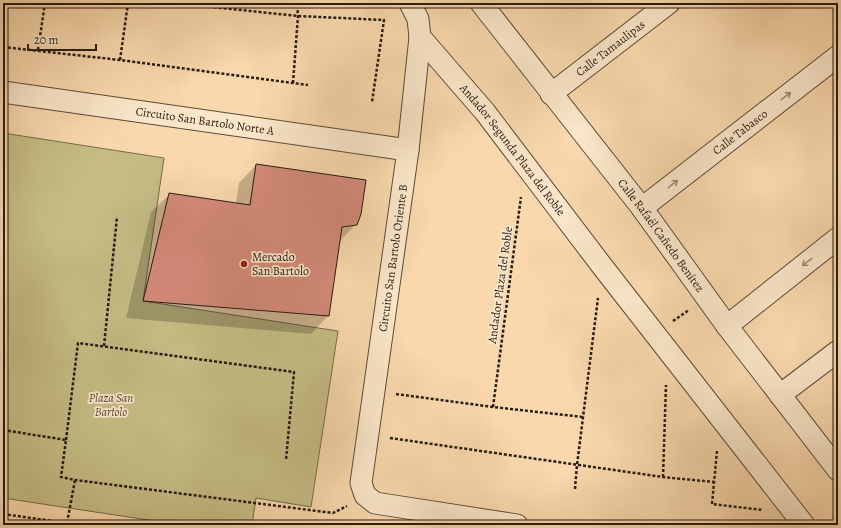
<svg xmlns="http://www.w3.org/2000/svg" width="841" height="528" font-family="Alegreya,serif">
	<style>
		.green { fill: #c5bc84; stroke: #766c4c }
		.shadow { fill: #0003 }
		.building { fill: #d38a79; stroke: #271b13 }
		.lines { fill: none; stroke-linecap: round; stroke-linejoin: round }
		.street-casing { stroke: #5b4a39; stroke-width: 23 }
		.path { stroke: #271b13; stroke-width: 2.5; stroke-dasharray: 3 2; stroke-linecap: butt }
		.street { stroke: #fae6c9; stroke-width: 21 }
		.oneway { stroke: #9b8b77 }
		.poi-dot { fill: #8f2418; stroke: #fae6c9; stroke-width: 1.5 }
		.labels { text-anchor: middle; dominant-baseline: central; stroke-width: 3.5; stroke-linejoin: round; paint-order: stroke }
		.street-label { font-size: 12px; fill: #271b13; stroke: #fae6c9 }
		.poi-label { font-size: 12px; fill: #271b13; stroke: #fae6c9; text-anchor: start }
		.park-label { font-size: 12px; font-style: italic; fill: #564b35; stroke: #fae6c9 }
	</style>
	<rect width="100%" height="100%" fill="#f8d8ac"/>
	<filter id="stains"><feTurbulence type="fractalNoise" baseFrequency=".005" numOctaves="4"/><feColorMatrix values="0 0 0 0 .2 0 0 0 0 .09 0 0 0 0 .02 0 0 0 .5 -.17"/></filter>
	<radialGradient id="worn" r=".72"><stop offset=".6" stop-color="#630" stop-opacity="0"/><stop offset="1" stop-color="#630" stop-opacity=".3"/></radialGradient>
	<polygon class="green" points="3,133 164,158 143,301 338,331 311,507 256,498 252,525 181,525 3,498"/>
	<polygon class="shadow" points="256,165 356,224 339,242 328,316 311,334 126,318 151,212 169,195 236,204 239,183"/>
	<polygon class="building" points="256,164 366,180 361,214 357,225 342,227 329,316 143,301 169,193 250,205"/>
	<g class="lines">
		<g class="street-casing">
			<g id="street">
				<polyline points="410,3 418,19 420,37 408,150 361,483 365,495 375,503 517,525"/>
				<path id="s1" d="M481,3L642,208L727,326L838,470"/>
				<path id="s2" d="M420,37L485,112L602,266L804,525"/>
				<path id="s3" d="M3,92L408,150"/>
				<path id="s4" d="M551,94L669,3"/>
				<path id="s5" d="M642,208L838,56"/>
				<polyline points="727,326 838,238"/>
				<polyline points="780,395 838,351"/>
			</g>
		</g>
		<g class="path">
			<polyline points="174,3 298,16 384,20 372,102"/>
			<polyline points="3,47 120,60 308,85"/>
			<polyline points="38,50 45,3"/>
			<polyline points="120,60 128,3"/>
			<polyline points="293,83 298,16 297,3"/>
			<polyline points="673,321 689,310"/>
			<polyline points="104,346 117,217"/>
			<polyline points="396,394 493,407 583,417"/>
			<polyline points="493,407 521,197"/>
			<polyline points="3,430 66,440 61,477 75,480 333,513 347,506"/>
			<polyline points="390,438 663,477 714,482"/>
			<polyline points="66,440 78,343 294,372 286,460"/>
			<polyline points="717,451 712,504 763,510"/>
			<polyline points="663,477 666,385"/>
			<polyline points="575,489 577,465 598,298"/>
			<polyline points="3,514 67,523 75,480"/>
		</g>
		<use href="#street" class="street"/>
	</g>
	<defs><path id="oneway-shaft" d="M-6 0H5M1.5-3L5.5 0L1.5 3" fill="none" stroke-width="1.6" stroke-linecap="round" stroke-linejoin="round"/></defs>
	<g class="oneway">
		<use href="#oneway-shaft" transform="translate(786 96) rotate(-38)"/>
		<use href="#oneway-shaft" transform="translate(673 184) rotate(-38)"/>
		<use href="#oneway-shaft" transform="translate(807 262) rotate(142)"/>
	</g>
	<circle class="poi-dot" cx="244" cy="264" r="4"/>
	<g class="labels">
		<g class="street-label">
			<text stroke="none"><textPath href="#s4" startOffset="75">Calle Tamaulipas</textPath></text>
			<text stroke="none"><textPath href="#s3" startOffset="204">Circuito San Bartolo Norte A</textPath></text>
			<text stroke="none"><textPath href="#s5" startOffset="124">Calle Tabasco</textPath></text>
			<text stroke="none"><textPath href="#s2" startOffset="146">Andador Segunda Plaza del Roble</textPath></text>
			<text stroke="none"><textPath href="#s1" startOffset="294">Calle Rafaél Cañedo Benítez</textPath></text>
			<text transform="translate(393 258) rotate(-82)">Circuito San Bartolo Oriente B</text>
			<text transform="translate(500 285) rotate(-82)">Andador Plaza del Roble</text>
		</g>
		<g class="poi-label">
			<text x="252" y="257">Mercado<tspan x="252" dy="14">San Bartolo</tspan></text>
		</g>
		<g class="park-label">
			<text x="111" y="398">Plaza San<tspan x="111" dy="14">Bartolo</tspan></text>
		</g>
	</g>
	<rect width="841" height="528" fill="none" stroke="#f8d8ac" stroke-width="16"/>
	<rect x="4" y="4" width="833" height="520" fill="none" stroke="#271b13" stroke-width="2"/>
	<rect x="8" y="8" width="825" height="512" fill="none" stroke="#271b13"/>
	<path d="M28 44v6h68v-6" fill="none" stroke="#271b13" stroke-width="2"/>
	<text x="34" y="44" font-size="12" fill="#271b13" stroke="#fae6c9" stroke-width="3" paint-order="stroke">20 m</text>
	<rect width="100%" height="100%" filter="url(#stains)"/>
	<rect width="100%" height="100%" fill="url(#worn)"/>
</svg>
